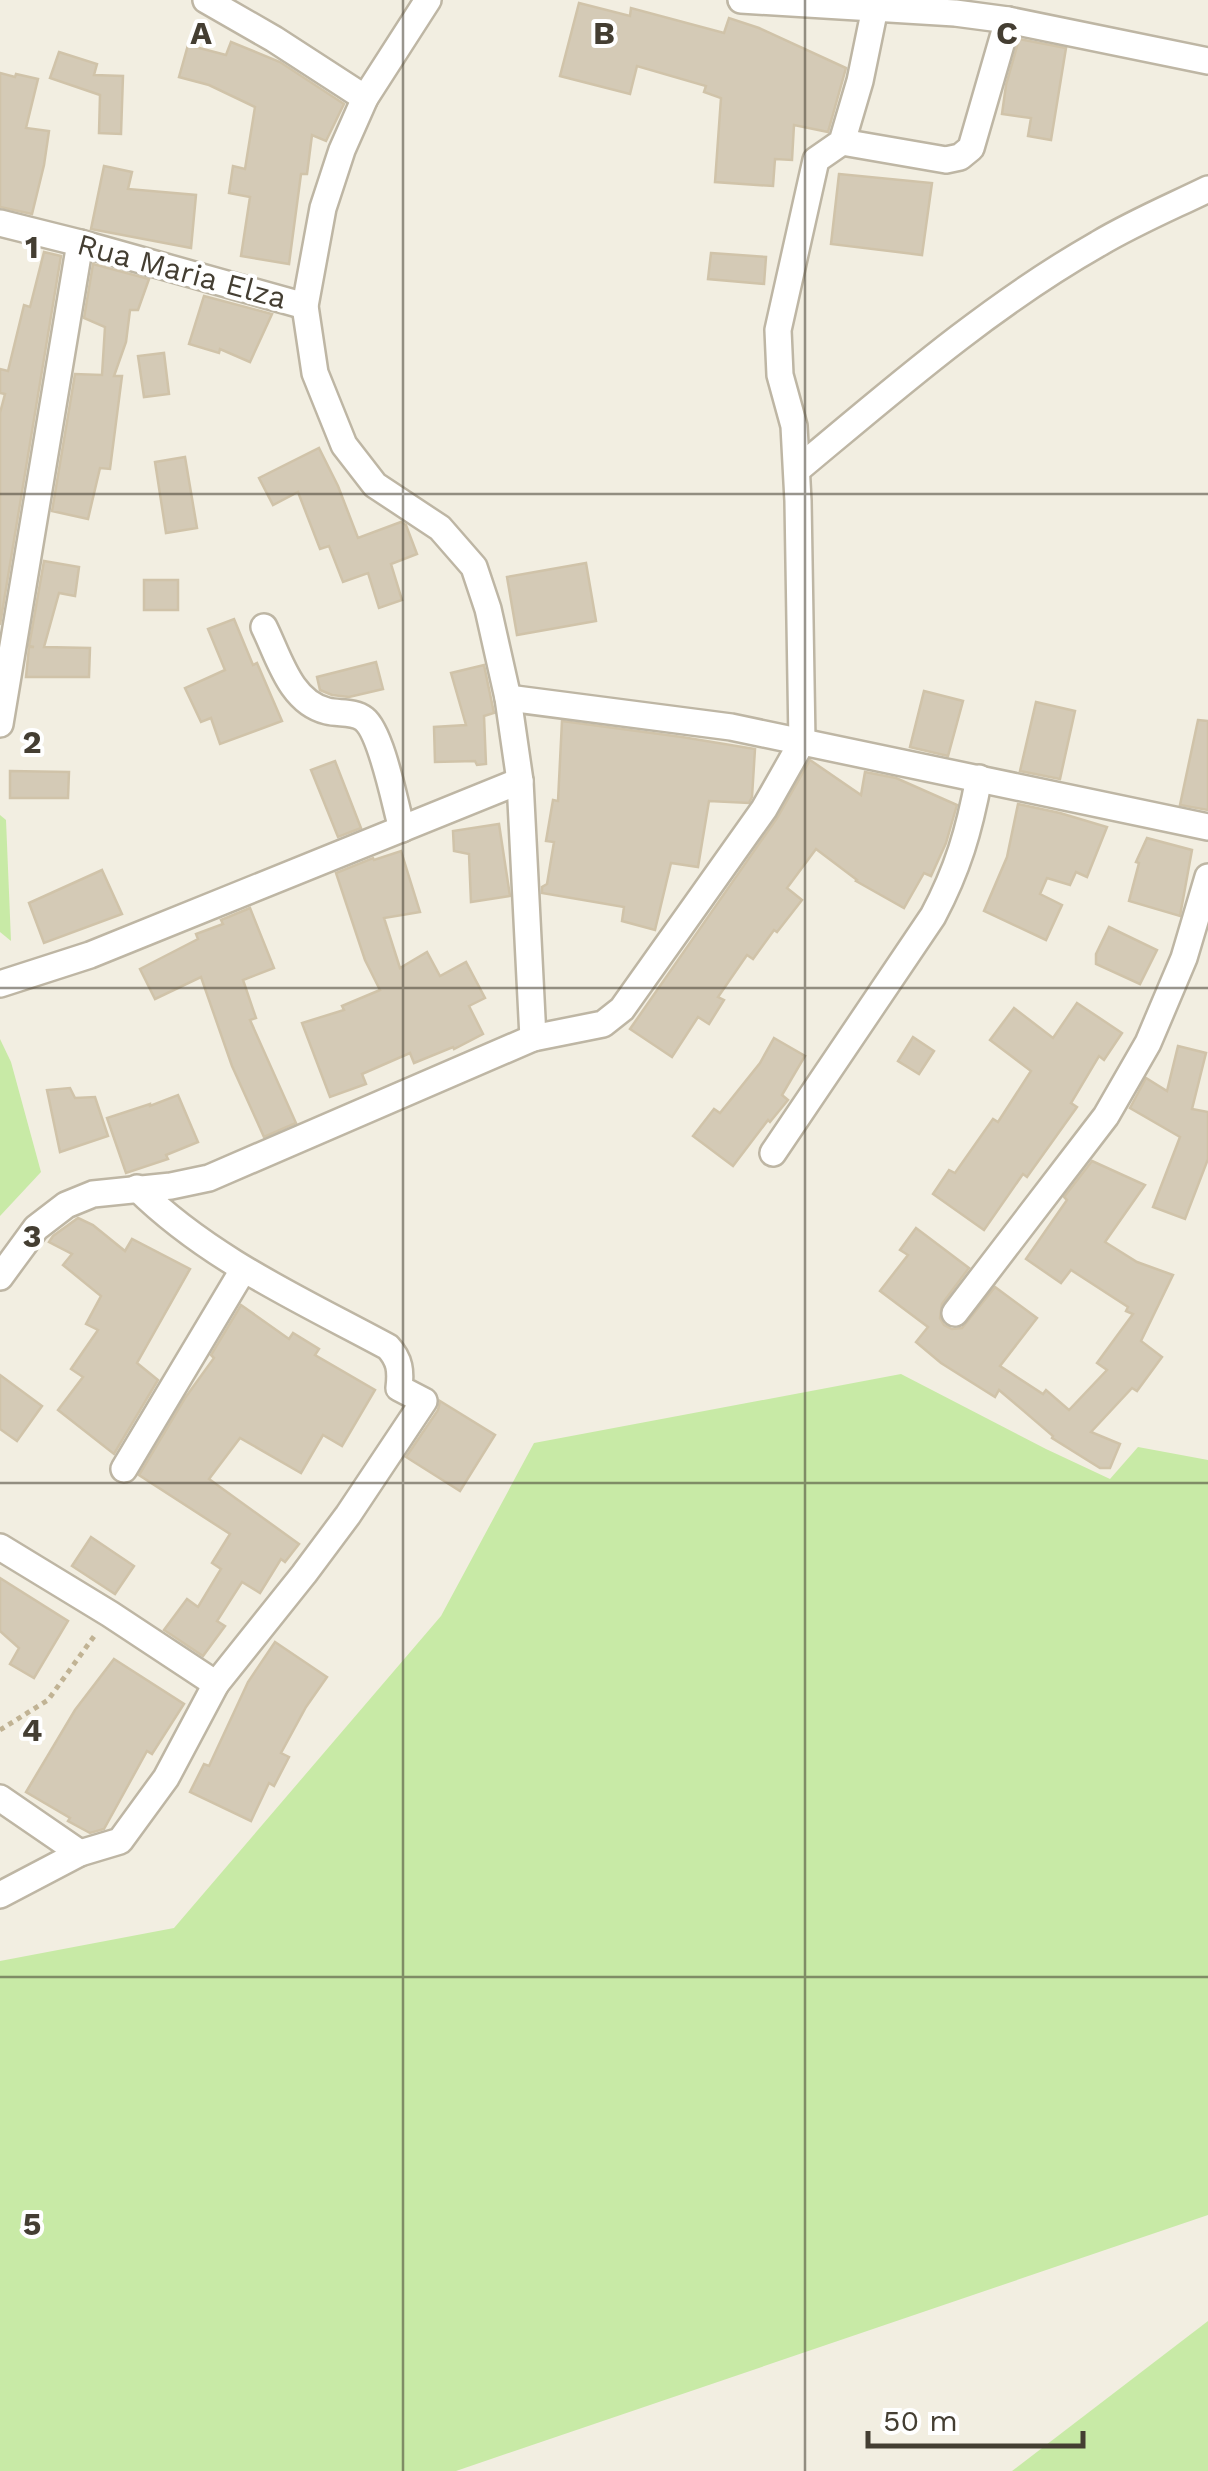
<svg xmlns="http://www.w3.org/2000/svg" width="1208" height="2471" font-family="'Work Sans',sans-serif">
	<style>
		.green { fill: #c8eaa6 }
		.building { fill: #d4cab6; stroke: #d0c3a9; stroke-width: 2.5 }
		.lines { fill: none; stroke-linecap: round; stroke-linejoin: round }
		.street-casing { stroke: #beb6a4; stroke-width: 30 }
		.path { stroke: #c1b394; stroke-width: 5; stroke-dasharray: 5 5; stroke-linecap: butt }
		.street { stroke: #fff; stroke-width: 25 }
		.grid { fill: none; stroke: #443e32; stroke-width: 2.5; stroke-opacity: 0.55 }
		.labels { text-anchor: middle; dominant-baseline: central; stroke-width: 8; stroke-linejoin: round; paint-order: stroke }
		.street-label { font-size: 30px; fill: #443e32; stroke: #fff }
		.grid-label { font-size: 32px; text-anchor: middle; font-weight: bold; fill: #443e32; stroke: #fff; stroke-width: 8; stroke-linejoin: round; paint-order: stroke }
	</style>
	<rect width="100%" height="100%" fill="#f2eee1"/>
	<g class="green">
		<polygon points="0,815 6,820 11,941 0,932"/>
		<polygon points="0,1039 11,1062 41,1172 0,1216"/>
		<polygon points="901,1374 1046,1449 1110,1479 1138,1447 1208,1460 1208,2215 456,2471 0,2471 0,1961 174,1928 441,1616 534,1443"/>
		<polygon points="1208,2321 1208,2471 1012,2471"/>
	</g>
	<g class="building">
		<polygon points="579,3 630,16 631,8 724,33 729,18 759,28 846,68 828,132 794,125 792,160 775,159 773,186 715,182 721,98 704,92 706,86 637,66 630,94 560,76"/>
		<polygon points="1019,39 1066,48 1051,140 1028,136 1031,118 1002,114 1006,85"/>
		<polygon points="231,42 280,62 344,104 326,141 312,135 307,174 301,174 289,264 241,256 250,197 229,193 233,166 245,169 255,107 209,85 179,77 188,45 226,55"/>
		<polygon points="59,52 97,64 94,75 123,76 121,134 99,133 100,95 50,78"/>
		<polygon points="0,73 15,77 16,74 38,79 26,128 49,131 44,165 32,214 0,207"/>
		<polygon points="104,166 132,172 128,189 196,195 191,248 91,229"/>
		<polygon points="839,174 932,183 922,255 831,244"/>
		<polygon points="44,252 61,256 0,625 0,413 5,394 0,393 0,369 8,371 24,305 30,307"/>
		<polygon points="711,253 766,257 764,284 708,279"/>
		<polygon points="93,264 149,279 138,310 130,310 126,342 114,376 122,376 110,469 100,468 88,519 52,511 75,374 102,375 105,327 84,318"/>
		<polygon points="204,296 272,314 250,362 220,349 219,353 189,344"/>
		<polygon points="164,353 169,394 144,397 138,356"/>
		<polygon points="319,448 338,486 358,538 401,522 406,525 417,554 391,564 402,600 379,608 368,573 343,582 329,546 320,549 298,492 273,505 259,478"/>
		<polygon points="185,457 197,528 166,533 155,462"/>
		<polygon points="44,561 79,567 75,596 59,593 44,647 90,648 89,677 26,677 29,647 34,647 29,646"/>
		<polygon points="586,563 596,621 517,635 507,577"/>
		<rect x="144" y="580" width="34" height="30"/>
		<polygon points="234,619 253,665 257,663 282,721 220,744 211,718 201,722 185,688 225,670 208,629"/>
		<polygon points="376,662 383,689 349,697 332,695 320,690 317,677"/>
		<polygon points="484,665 494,713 484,716 486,764 477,765 475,761 435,762 434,727 466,725 451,673"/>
		<polygon points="924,691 963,701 948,756 910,747"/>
		<polygon points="1036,702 1075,711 1060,779 1020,771"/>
		<polygon points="1198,720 1208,721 1208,810 1180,805"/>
		<polygon points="562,721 682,737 755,749 752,797 749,803 709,801 698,867 671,863 655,930 622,921 624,907 542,893 542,887 547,884 554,842 546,841 553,800 558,801"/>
		<polygon points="810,760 861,795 865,772 896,778 957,805 946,843 931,876 924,873 904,908 856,881 857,880 816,849 787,888 802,900 777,932 774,930 753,959 747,955 718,997 724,1000 709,1024 698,1017 672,1057 630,1029 777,818"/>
		<polygon points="335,761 361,828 338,837 311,770"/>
		<polygon points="10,771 69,772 68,798 10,798"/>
		<polygon points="1018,804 1060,813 1107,827 1087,877 1076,872 1070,885 1047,878 1040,894 1062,905 1046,940 984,911 1007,857"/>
		<polygon points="499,824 510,896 471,902 469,854 454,851 453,831"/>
		<polygon points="1147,838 1192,850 1180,916 1129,901 1139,863 1136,862"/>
		<polygon points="401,851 420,912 384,918 400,968 427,952 440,976 466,962 485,998 469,1006 483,1034 454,1049 453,1047 414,1063 410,1053 362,1074 366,1084 330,1097 302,1023 344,1010 342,1006 380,990 365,960 336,873 373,858 374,860"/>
		<polygon points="102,870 122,914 44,943 29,903"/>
		<polygon points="250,908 274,968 243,980 256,1018 250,1020 296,1123 264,1137 232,1066 201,977 155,999 140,969 198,939 196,934 223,924 221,920"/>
		<polygon points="1109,927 1157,950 1140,984 1096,964 1096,954"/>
		<polygon points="1077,1003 1122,1033 1104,1060 1099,1056 1071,1103 1077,1107 1027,1177 1023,1174 984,1230 933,1194 949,1170 955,1173 993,1119 998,1122 1031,1071 990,1040 1014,1008 1053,1038"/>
		<polygon points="913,1037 934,1051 919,1074 898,1061"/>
		<polygon points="774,1038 805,1056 782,1095 788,1100 770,1122 768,1120 733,1166 693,1136 714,1109 720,1113 760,1063"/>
		<polygon points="1178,1046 1206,1053 1192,1109 1208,1112 1208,1159 1185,1219 1153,1207 1180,1137 1130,1108 1146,1078 1167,1091"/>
		<polygon points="70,1088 75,1098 95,1097 108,1136 60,1152 47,1090"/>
		<polygon points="178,1095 198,1142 166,1155 168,1159 126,1173 107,1118 150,1104 150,1106"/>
		<polygon points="1092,1161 1145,1185 1105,1242 1137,1262 1173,1275 1141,1341 1162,1357 1137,1391 1132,1388 1091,1432 1120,1444 1110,1468 1100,1468 1052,1438 1053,1436 999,1390 995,1397 941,1363 916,1342 928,1327 880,1291 908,1255 900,1250 916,1228 969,1268 942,1304 940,1318 944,1325 952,1329 962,1328 995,1287 1037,1318 1000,1366 1043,1394 1046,1390 1069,1410 1107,1370 1097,1363 1133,1314 1126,1311 1128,1307 1071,1270 1061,1283 1026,1259 1067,1200 1064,1197"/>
		<polygon points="78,1218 93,1225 125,1251 132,1239 190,1269 137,1363 158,1380 114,1454 58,1410 83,1377 71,1369 98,1330 86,1324 101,1296 63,1265 72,1254 49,1242 53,1236"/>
		<polygon points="241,1305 289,1339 293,1333 319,1349 315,1355 375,1390 342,1446 323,1435 301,1473 240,1438 209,1479 299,1544 285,1562 281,1559 260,1593 242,1582 217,1621 225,1626 203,1656 164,1630 187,1599 198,1607 221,1569 212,1563 230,1534 139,1475 185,1398 214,1358 211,1355"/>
		<polygon points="0,1375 42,1406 17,1441 0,1429"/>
		<polygon points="440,1401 495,1435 460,1491 406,1457 438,1410"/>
		<polygon points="91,1537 134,1566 115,1594 72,1566"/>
		<polygon points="0,1578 68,1621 34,1678 10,1664 19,1648 0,1631"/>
		<polygon points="275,1642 327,1677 306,1707 281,1753 289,1757 274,1786 269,1783 251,1821 190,1792 204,1764 209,1766 248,1682"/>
		<polygon points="114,1659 184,1704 152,1754 147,1751 104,1829 90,1833 68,1821 70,1818 26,1792 75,1710"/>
	</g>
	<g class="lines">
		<g class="street-casing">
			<g id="street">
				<polyline points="206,0 274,39 365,98"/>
				<polyline points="428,0 365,98 342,150 323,208 305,306 315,373 344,445 375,485 440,528 474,567 488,609 508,698 520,781 533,1038"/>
				<polyline points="741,0 955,13 1008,20 1208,61"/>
				<polyline points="842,142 946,160 960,157 971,148 1008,20"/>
				<polyline points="0,223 80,243 305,306"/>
				<path d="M797,470C893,390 989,306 1098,244C1133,223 1171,207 1208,189"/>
				<path d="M264,627C279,657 290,702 327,711C339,714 354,711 364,719C382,733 395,805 402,829"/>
				<polyline points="508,698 731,727 1208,827"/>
				<polyline points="0,724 80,243"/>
				<polyline points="0,984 90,955 520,781"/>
				<path d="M773,1153L933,916C958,869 969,831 979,778"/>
				<polyline points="0,1277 36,1228 66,1205 93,1194 171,1186 209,1178 533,1038 603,1024 622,1009 764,809 802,742 798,501 794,426 780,375 778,330 816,160 842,142 860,81 875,8"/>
				<polyline points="955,1313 1106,1116 1148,1043 1184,958 1208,877"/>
				<polyline points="124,1469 243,1270"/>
				<polyline points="0,1547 110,1614 216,1684"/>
				<polyline points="0,1798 80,1853"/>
				<path d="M0,1895L80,1853L120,1841L166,1778L216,1684L304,1574L348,1515L424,1401L399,1388C401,1371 400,1360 388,1347C301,1300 209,1259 137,1188"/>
			</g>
		</g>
		<polyline class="path" points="0,1730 48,1700 95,1635"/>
		<use href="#street" class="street"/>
	</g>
	<path class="grid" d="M403,0V2471M805,0V2471M0,494H1208M0,988H1208M0,1483H1208M0,1977H1208"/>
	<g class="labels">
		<g class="street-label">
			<text transform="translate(182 271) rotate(15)">Rua Maria Elza</text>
		</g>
	</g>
	<g class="grid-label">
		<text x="201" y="44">A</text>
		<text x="604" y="44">B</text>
		<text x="1007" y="44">C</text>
		<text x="32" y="258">1</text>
		<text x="32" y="753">2</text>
		<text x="32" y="1247">3</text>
		<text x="32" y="1741">4</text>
		<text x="32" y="2235">5</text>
	</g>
	<path d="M868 2431v15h215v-15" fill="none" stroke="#443e32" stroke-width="5"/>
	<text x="883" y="2431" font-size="30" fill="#443e32" stroke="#ffffff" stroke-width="8" paint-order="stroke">50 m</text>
</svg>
